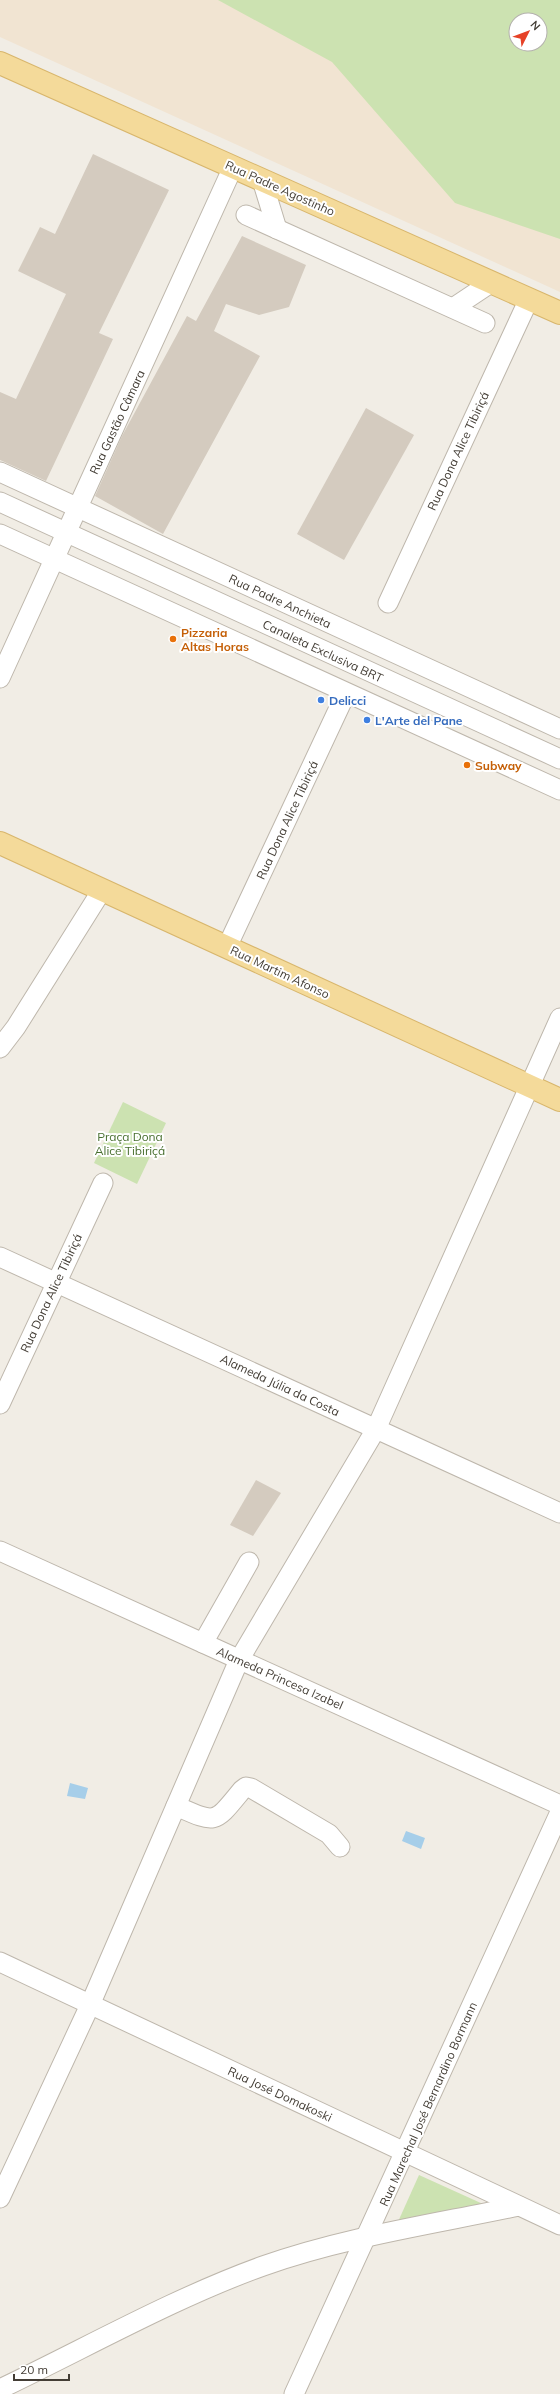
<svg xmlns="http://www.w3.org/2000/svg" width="560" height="2394" font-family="Mulish,sans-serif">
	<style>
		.commercial { fill: #f1e4d2; fill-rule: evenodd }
		.green { fill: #cce2b1; fill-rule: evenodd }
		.water { fill: #a6cee9 }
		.building { fill: #d4cbbf }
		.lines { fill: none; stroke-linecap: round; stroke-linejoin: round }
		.minor-casing { stroke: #beb7ac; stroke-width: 21 }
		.major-casing { stroke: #d8b66c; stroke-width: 24 }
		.minor { stroke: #fff; stroke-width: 19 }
		.major { stroke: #f4da9a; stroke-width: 22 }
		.food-dot { fill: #e8710a; stroke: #fff; stroke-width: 1.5 }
		.shop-dot { fill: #3f7fe0; stroke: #fff; stroke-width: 1.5 }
		.labels { text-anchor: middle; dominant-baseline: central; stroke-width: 4; stroke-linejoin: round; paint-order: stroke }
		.street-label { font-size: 12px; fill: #433d35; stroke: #fff }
		.food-label { font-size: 12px; font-weight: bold; fill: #c56008; stroke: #fff; text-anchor: start }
		.shop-label { font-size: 12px; font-weight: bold; fill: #366cbe; stroke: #fff; text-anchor: start }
		.park-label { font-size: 12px; fill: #476e2e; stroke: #fff }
	</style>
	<rect width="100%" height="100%" fill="#f1ede5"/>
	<path class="commercial" d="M0,0H560V292L0,37ZM516,20H540V44H516Z"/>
	<g class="green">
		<path d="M218,0H560V239L455,203L332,62ZM516,20H540V44H516Z"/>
		<polygon points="123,1102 166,1123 137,1184 94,1163"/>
		<polygon points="419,2175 483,2204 397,2224"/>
	</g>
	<g class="water">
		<polygon points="70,1783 88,1788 85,1799 67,1796"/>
		<polygon points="406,1831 425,1838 421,1849 402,1841"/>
	</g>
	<g class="building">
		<polygon points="93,154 169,190 99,333 113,339 46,481 0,460 0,392 16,399 66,294 18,271 40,227 55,234"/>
		<polygon points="242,236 306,265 289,307 259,315 226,304 214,331 260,356 163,534 95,496 122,436 187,316 196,321"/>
		<polygon points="366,408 414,435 344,560 297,534"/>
		<polygon points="256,1480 281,1493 253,1536 230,1525"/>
	</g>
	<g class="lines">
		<g class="minor-casing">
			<g id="minor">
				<polyline points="262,180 277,229"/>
				<polyline points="246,215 485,323"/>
				<polyline points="453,308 492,282"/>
				<polyline points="0,472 560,729"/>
				<polyline points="0,502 560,759"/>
				<polyline points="0,534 560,790"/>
				<polyline points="388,603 529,299"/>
				<polyline points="0,678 233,167"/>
				<polyline points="227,947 346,693"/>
				<polyline points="0,1048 16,1027 102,890"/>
				<polyline points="0,1257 560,1513"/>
				<polyline points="0,1404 103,1183"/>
				<polyline points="0,1551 560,1805"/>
				<polyline points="203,1643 249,1562"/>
				<path d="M176,1806C217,1824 214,1824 242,1790L246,1787L251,1788L329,1834L340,1847"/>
				<polyline points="0,1962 560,2225"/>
				<polyline points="0,2198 90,2005 239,1660 376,1429 560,1018"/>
				<path d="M0,2389C86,2348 174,2298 263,2266C345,2237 434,2224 519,2206"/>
				<polyline points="294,2394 560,1812"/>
			</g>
		</g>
		<g class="major-casing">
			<g id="major">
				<polyline points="0,63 560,313"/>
				<polyline points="0,843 560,1100"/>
			</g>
		</g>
		<use href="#minor" class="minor"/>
		<use href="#major" class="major"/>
	</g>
	<g class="food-dot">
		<circle cx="173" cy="639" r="4"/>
		<circle cx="467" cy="765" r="4"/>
	</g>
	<g class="shop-dot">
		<circle cx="321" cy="700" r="4"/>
		<circle cx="367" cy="720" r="4"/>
	</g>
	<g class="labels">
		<g class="street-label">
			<text transform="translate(280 188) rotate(24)">Rua Padre Agostinho</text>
			<text transform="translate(117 422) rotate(-65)">Rua Gastão Câmara</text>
			<text transform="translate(458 451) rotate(-65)">Rua Dona Alice Tibiriçá</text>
			<text transform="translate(280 601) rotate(25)">Rua Padre Anchieta</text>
			<text transform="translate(323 651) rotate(25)">Canaleta Exclusiva BRT</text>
			<text transform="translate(287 820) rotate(-65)">Rua Dona Alice Tibiriçá</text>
			<text transform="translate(280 972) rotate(25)">Rua Martim Afonso</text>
			<text transform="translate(51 1293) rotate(-65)">Rua Dona Alice Tibiriçá</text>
			<text transform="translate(280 1385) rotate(25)">Alameda Júlia da Costa</text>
			<text transform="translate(280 1678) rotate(24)">Alameda Princesa Izabel</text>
			<text transform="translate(280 2094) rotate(25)">Rua José Domakoski</text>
			<text transform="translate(428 2104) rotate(-66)">Rua Marechal José Bernardino Bormann</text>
		</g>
		<g class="food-label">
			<text x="181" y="632">Pizzaria<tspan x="181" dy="14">Altas Horas</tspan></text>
			<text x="475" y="765">Subway</text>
		</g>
		<g class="shop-label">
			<text x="329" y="700">Delicci</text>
			<text x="375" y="720">L'Arte del Pane</text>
		</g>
		<g class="park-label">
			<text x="130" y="1136">Praça Dona<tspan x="130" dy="14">Alice Tibiriçá</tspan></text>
		</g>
	</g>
	<g transform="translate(528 32) rotate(48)"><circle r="19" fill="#ffffff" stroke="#b4b1ae"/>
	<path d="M0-3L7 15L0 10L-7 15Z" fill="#e64227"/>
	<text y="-6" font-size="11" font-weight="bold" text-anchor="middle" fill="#433d35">N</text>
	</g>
	<path d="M14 2374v6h55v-6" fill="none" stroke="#433d35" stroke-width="2"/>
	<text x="20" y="2374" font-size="12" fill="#433d35" stroke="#ffffff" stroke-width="3" paint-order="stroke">20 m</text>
</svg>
